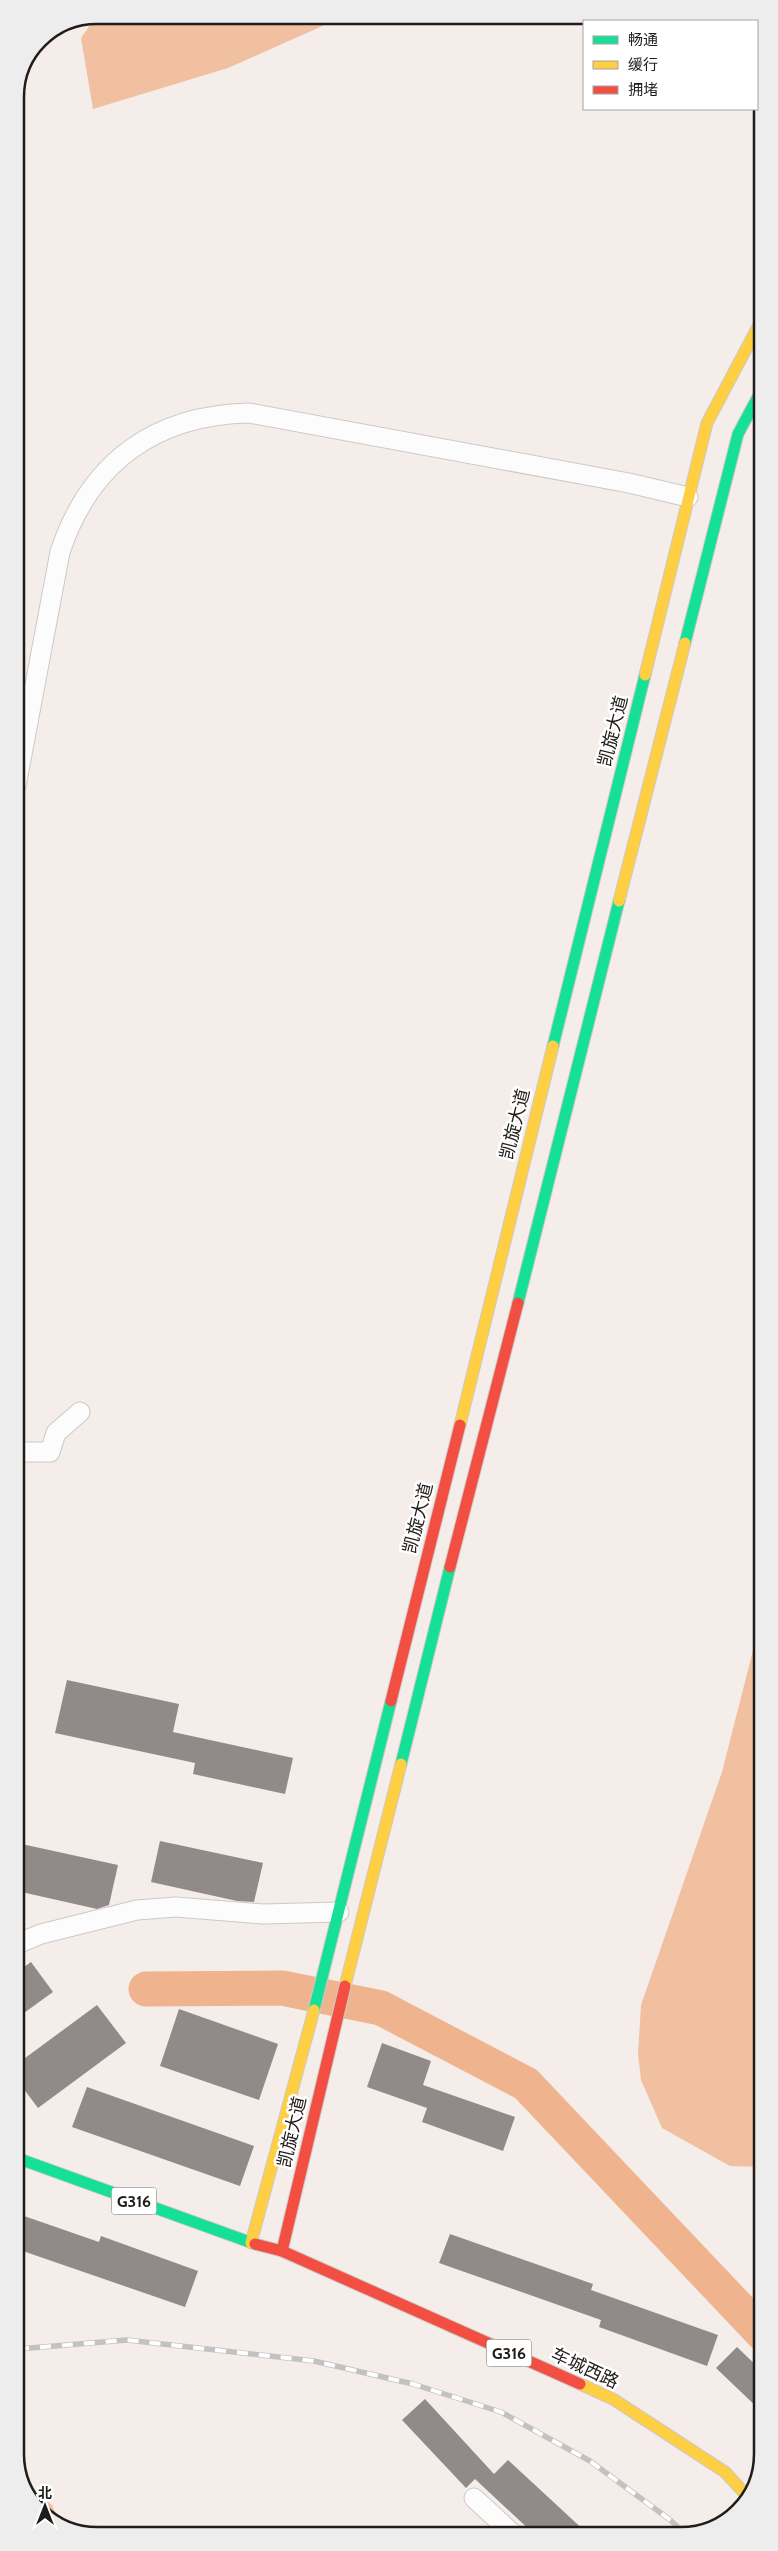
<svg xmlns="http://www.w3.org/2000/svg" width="778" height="2551" font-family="Cabin,'Noto Sans SC',sans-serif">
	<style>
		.forest { fill: #f0c0a1 }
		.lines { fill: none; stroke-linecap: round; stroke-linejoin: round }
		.river { stroke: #efb48e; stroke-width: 35 }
		.building { fill: #908b89 }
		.street-casing { stroke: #cec9c6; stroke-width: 21 }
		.fast-casing { stroke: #cec9c6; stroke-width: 13 }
		.slow-casing { stroke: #cec9c6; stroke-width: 13 }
		.jam-casing { stroke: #cec9c6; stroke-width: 13 }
		.street { stroke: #fdfcfc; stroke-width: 19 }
		.fast { stroke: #16e098; stroke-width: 11 }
		.slow { stroke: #ffcf43; stroke-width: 11 }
		.jam { stroke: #f24e42; stroke-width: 11 }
		.rail-casing { stroke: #c4c2c1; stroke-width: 5.5 }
		.rail { stroke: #fff; stroke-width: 4; stroke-dasharray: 11; stroke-linecap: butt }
		.labels { text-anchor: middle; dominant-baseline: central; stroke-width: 5; stroke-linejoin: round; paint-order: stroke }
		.shield { fill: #fff; stroke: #63605e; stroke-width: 1 }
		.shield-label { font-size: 16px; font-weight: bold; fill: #201c19 }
		.street-label { font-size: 18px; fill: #201c19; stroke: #fff }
		.rim { fill: none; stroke: #201c19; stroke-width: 2.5 }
	</style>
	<rect width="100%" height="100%" fill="#f4edea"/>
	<g class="forest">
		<polygon points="97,15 347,15 228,68 93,109 81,38"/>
		<polygon points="762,1615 763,2167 730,2166 662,2128 641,2080 638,2054 641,2005 722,1772"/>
		<polygon points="23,2484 52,2505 60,2523 43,2516"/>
	</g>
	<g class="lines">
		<polyline class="river" points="146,1989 282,1988 381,2008 526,2084 763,2334"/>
	</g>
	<g class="building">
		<polygon points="67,1680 179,1704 173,1732 293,1758 285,1794 193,1774 195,1763 55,1733"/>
		<polygon points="160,1841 263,1863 254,1902 237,1901 151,1882"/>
		<polygon points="17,1843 118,1865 109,1905 97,1909 17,1891"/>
		<polygon points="31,1962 53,1992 17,2018 17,1972"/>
		<polygon points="97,2005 126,2043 38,2108 17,2080 17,2064"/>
		<polygon points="179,2009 278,2044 259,2100 160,2066"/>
		<polygon points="382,2043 431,2061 423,2085 515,2117 503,2151 422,2122 427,2108 367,2087"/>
		<polygon points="87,2087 254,2146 240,2186 72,2127"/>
		<polygon points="24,2216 99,2242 101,2236 198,2271 185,2307 17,2249 17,2234"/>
		<polygon points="450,2234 593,2284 591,2290 718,2335 707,2366 599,2327 601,2320 439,2263"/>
		<polygon points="737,2347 763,2372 763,2413 716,2368"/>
		<polygon points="425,2399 494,2474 508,2460 588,2534 534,2534 475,2479 466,2488 402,2420"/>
	</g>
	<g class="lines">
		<g class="street-casing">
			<g id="street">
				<path d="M16,786L60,552C90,462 155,415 249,413L629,483L688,497"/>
				<polyline points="17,1452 50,1452 56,1433 80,1412"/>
				<polyline points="17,1944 41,1934 137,1910 176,1907 263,1914 339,1912"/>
				<polyline points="474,2498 513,2534"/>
			</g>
		</g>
		<g class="fast-casing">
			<g id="fast">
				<polyline points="685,643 738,434 761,391"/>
				<polyline points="553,1046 645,675"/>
				<polyline points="518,1303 619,901"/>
				<polyline points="401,1764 450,1567"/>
				<polyline points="314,2010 391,1701"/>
				<polyline points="17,2158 255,2244"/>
			</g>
		</g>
		<g class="slow-casing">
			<g id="slow">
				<polyline points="645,675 707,423 761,321"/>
				<polyline points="619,901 685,643"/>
				<polyline points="460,1425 553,1046"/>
				<polyline points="345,1986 401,1764"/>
				<polyline points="251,2243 314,2010"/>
				<polyline points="580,2384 613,2399 725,2472 748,2497"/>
			</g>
		</g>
		<g class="jam-casing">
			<g id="jam">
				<polyline points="450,1567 518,1303"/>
				<polyline points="391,1701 460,1425"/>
				<polyline points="255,2244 282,2251 580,2384"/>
				<polyline points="282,2251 345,1986"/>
			</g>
		</g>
		<use href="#street" class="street"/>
		<use href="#fast" class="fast"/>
		<use href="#slow" class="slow"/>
		<use href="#jam" class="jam"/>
		<g class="rail-casing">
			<polyline id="rail" points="18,2349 127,2340 314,2361 413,2384 501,2412 590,2461 669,2519 685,2533"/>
		</g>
		<use href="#rail" class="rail"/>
	</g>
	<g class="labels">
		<g class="shield">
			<rect x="111.5" y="2187.5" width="45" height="27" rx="4"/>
			<rect x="486.5" y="2339.5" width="45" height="27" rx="4"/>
		</g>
		<g class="shield-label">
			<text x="134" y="2201">G316</text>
			<text x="509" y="2353">G316</text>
		</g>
		<g class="street-label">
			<text transform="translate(613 731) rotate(-76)">凯旋大道</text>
			<text transform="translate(515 1124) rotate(-76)">凯旋大道</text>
			<text transform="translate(418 1518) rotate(-76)">凯旋大道</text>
			<text transform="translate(292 2132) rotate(-77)">凯旋大道</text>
			<text transform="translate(585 2368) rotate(25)">车城西路</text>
		</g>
	</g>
	<path d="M0 0H778V2551H0ZM97 24H681A73 73 0 0 1 754 97V2454A73 73 0 0 1 681 2527H97A73 73 0 0 1 24 2454V97A73 73 0 0 1 97 24Z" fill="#ededed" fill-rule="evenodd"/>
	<path class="rim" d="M97 24H681A73 73 0 0 1 754 97V2454A73 73 0 0 1 681 2527H97A73 73 0 0 1 24 2454V97A73 73 0 0 1 97 24Z"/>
	<rect x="583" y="20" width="175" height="90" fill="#ffffff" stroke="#a6a4a3"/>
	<rect x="593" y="36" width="25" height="8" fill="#16e098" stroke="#a6a4a3"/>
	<text x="628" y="45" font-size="15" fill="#201c19">畅通</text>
	<rect x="593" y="61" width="25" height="8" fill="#ffcf43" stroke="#a6a4a3"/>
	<text x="628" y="70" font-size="15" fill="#201c19">缓行</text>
	<rect x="593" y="86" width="25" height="8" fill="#f24e42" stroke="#a6a4a3"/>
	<text x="628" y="95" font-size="15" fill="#201c19">拥堵</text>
	<g transform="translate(45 2506)" stroke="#ffffff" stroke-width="4" paint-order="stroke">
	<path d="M0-4L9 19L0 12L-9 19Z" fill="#201c19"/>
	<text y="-8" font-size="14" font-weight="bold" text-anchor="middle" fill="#201c19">北</text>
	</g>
</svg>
